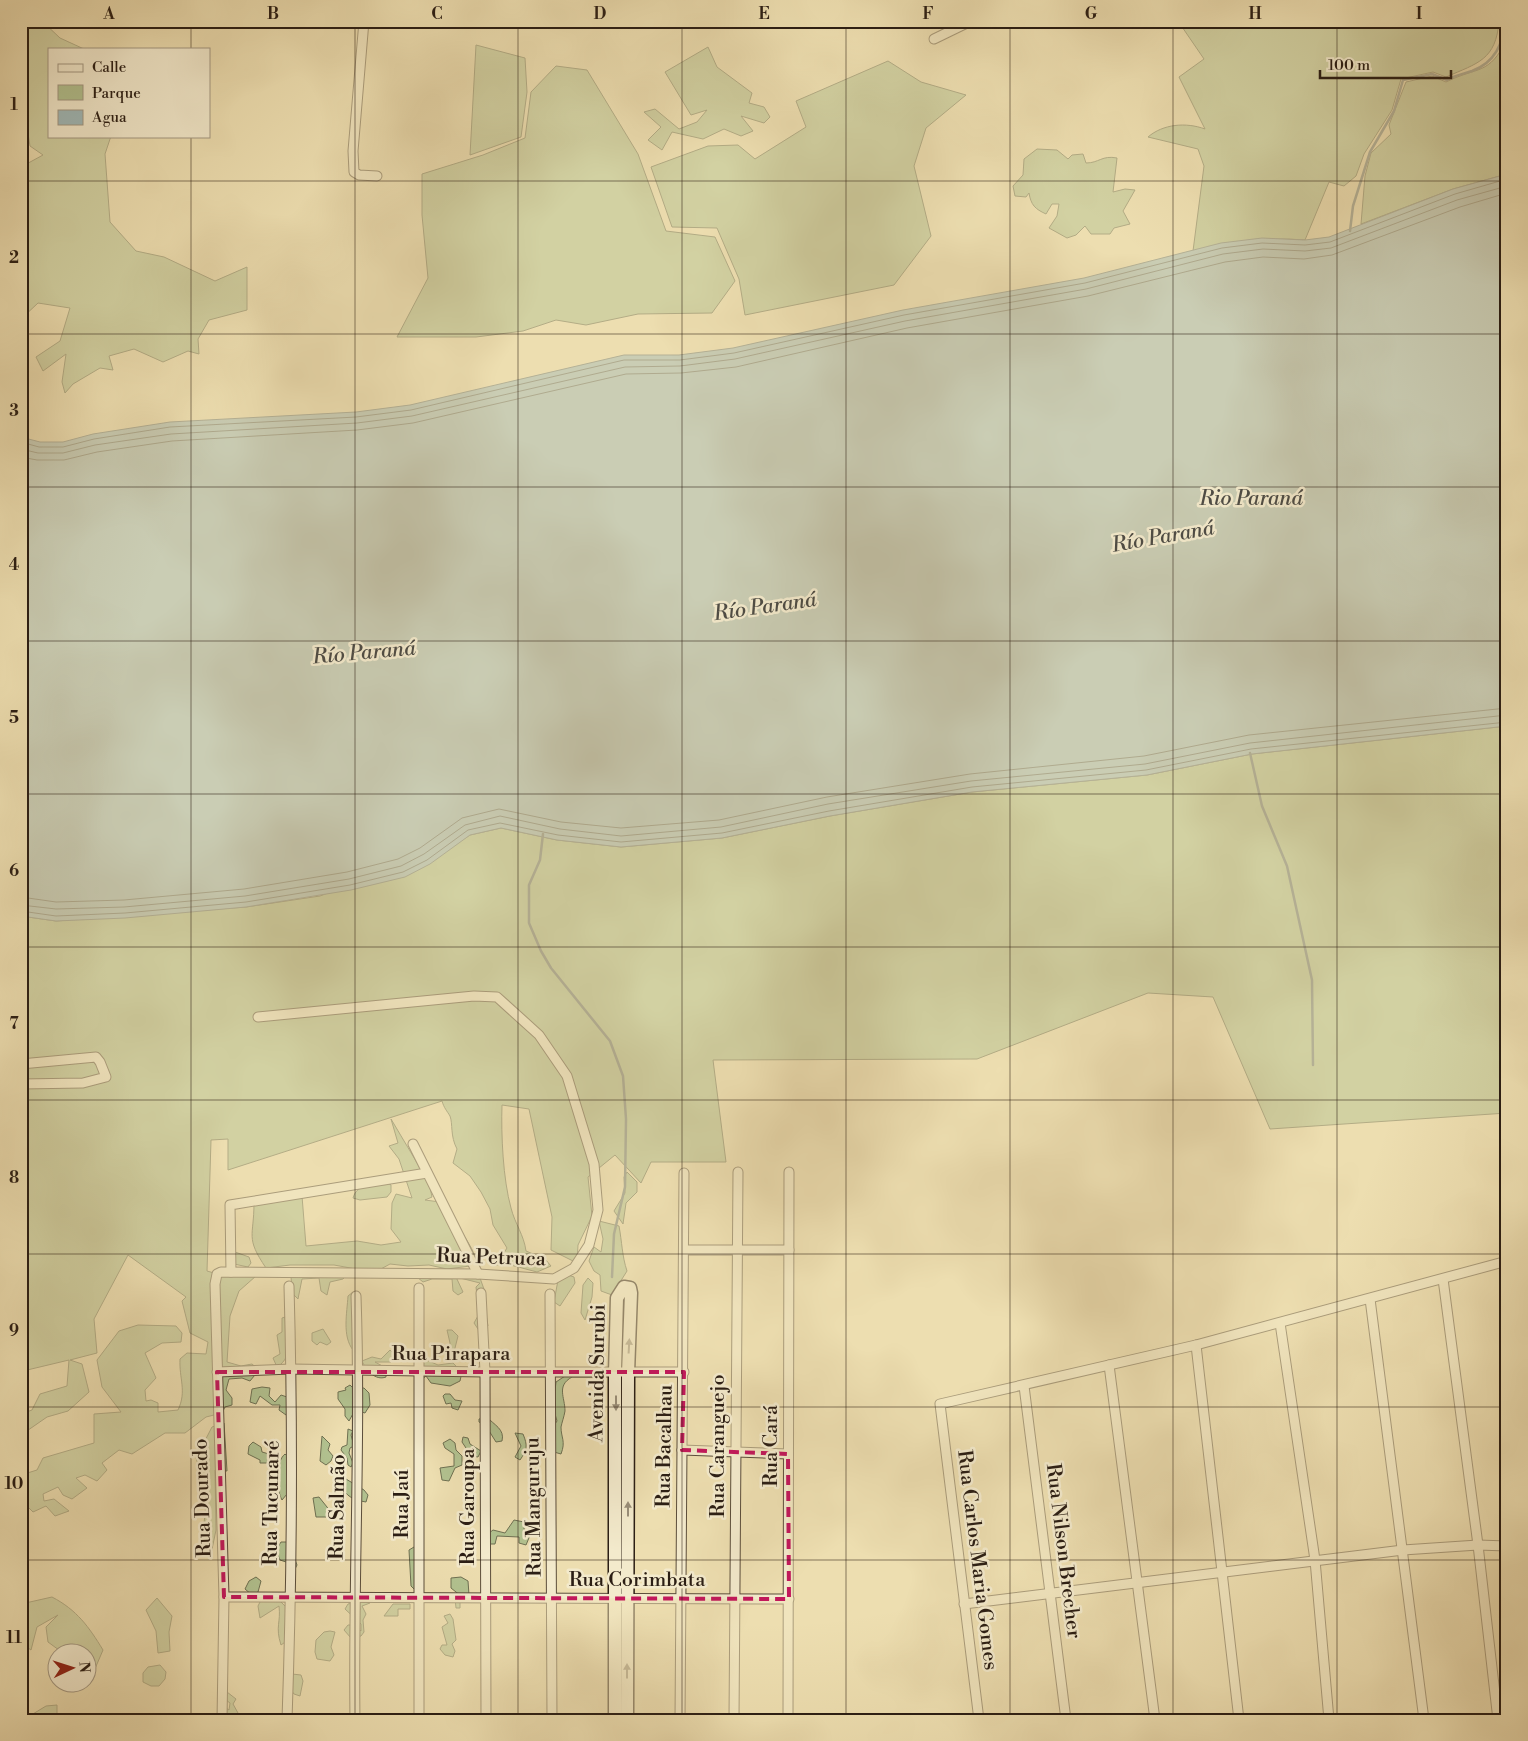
<svg xmlns="http://www.w3.org/2000/svg" width="1528" height="1741" font-family="'Libre Bodoni',serif">
	<style>
		.green { fill: #b2c290; stroke: #6e7052 }
		.water { fill: #a0b9b8; stroke: #717b76 }
		.lines { fill: none; stroke-linecap: round; stroke-linejoin: round }
		.shore { stroke: #666c66; stroke-width: 1 }
		.stream { stroke: #717b76; stroke-width: 2.5 }
		.street-casing { stroke: #5c4e3b; stroke-width: 11 }
		.secondary-casing { stroke: #2b1e14; stroke-width: 15 }
		.street { stroke: #f3eacc; stroke-width: 9 }
		.secondary { stroke: #f3eacc; stroke-width: 12 }
		.oneway { fill: #998e79 }
		.marked { fill: none; stroke: #c2185b; stroke-width: 4; stroke-dasharray: 10 6; stroke-linejoin: round }
		.grid { fill: none; stroke: #2b1e14; stroke-width: 1; stroke-opacity: 0.55 }
		.labels { text-anchor: middle; dominant-baseline: central; stroke-width: 5; stroke-linejoin: round; paint-order: stroke }
		.street-label { font-size: 20px; fill: #2b1e14; stroke: #f3eacc }
		.water-label { font-size: 21px; font-style: italic; fill: #4e4c45; stroke: #f3eacc }
		.neatline { fill: none; stroke: #2b1e14; stroke-width: 2 }
		.grid-label { font-size: 16px; text-anchor: middle; font-weight: bold; fill: #2b1e14 }
	</style>
	<rect width="100%" height="100%" fill="#eddeb0"/>
	<filter id="stains"><feTurbulence type="fractalNoise" baseFrequency=".004" numOctaves="4"/><feColorMatrix values="0 0 0 0 .2 0 0 0 0 .09 0 0 0 0 .02 0 0 0 .5 -.17"/></filter>
	<radialGradient id="worn" r=".72"><stop offset=".6" stop-color="#630" stop-opacity="0"/><stop offset="1" stop-color="#630" stop-opacity=".3"/></radialGradient>
	<g class="green">
		<polygon points="21,21 42,21 60,38 84,49 49,49 49,136 111,136 105,154 110,222 136,251 164,257 215,281 247,267 247,310 209,320 198,339 199,354 188,351 163,362 134,349 109,356 113,370 100,368 73,384 65,393 62,382 66,354 43,371 36,357 60,341 70,308 38,303 21,319 21,167 43,155 30,146 21,91"/>
		<path d="M1178,21H1499C1496,60 1478,63 1446,77L1433,72L1401,79L1392,110L1364,154L1356,176L1344,186L1329,182L1305,240C1267,237 1230,241 1193,251L1204,166L1198,149L1148,137C1163,124 1186,122 1205,129L1179,77L1204,59Z"/>
		<path d="M1507,39V174L1453,189L1361,224L1365,176L1371,153L1391,134L1389,125L1406,82L1432,76L1446,82C1478,66 1489,76 1507,39Z"/>
		<polygon points="476,45 525,58 527,92 521,137 470,155"/>
		<polygon points="708,47 717,67 752,93 749,103 764,107 770,117 764,123 741,116 753,131 741,136 724,129 703,139 672,132 662,150 648,140 661,127 644,112 655,109 679,129 697,122 707,110 691,115 665,72"/>
		<polygon points="888,61 921,82 966,95 926,128 914,166 931,236 894,285 745,315 739,279 717,228 672,227 651,167 708,146 738,145 755,159 806,127 796,101"/>
		<polygon points="556,66 587,70 638,154 666,231 715,237 735,281 712,313 638,314 586,325 556,320 523,331 476,337 397,337 428,278 422,215 422,174 483,155 525,138 531,92"/>
		<path d="M1037,149L1057,150L1068,159L1072,155L1083,154L1086,163C1099,163 1102,155 1117,158L1113,192L1125,189L1135,190L1123,211L1130,224L1114,228L1110,234H1091L1085,226L1076,235L1067,238L1049,228L1057,216L1059,204H1052L1046,214C1035,209 1031,205 1029,193L1026,197L1015,196L1013,186L1023,175L1024,159Z"/>
		<path d="M1507,726V1113L1270,1129L1213,997L1148,993L977,1059L713,1060L726,1162H651L641,1183L615,1155L588,1177L592,1216L578,1245L577,1263L551,1250L552,1217L529,1109L502,1105C501,1135 503,1179 511,1208C515,1224 524,1235 526,1251L545,1259L551,1266L537,1272L507,1264L496,1265L507,1248L493,1225L490,1209L481,1192L470,1176L453,1163L457,1149C450,1136 453,1124 450,1116C447,1111 444,1108 442,1101L228,1170V1139L211,1140L207,1271L221,1275L256,1276L239,1291L230,1316L227,1362L241,1366L252,1364L259,1370L250,1381L242,1378L229,1379L226,1390L232,1398V1405L225,1407L222,1413L206,1417L185,1433H165L132,1454L119,1450L102,1463L107,1470L97,1481L85,1475L76,1478L87,1488L72,1499L63,1495L58,1487L43,1494L44,1501L54,1499L69,1511L55,1516L46,1506L33,1512L21,1500V1475L37,1470L43,1458L94,1443V1414L121,1412L102,1387L97,1360L119,1331L138,1325L176,1326L182,1333L181,1342L162,1343L145,1353L156,1378L145,1390L146,1401L151,1400L158,1403V1412L178,1410C187,1391 179,1379 180,1359L187,1353L206,1354L208,1342L190,1333L182,1301L186,1297L128,1255L94,1319L97,1353L70,1360L82,1364L89,1392L68,1411L47,1417L21,1435V1414L32,1410L40,1394L67,1386L69,1360L23,1371L21,1378V916L56,921L83,919L246,907L320,896L453,846L470,835L501,828L557,840L621,847L722,838L830,816L972,792L1147,775L1252,754Z"/>
		<path d="M391,1119L429,1183L432,1197L425,1200L440,1202C454,1223 472,1242 478,1265L447,1269L429,1265L408,1266L390,1264L379,1270L367,1271L334,1265H290L266,1268C245,1237 254,1237 254,1203L302,1196L306,1246L357,1241L381,1245L401,1242L391,1229L392,1203L396,1194L412,1198L399,1159L389,1146L398,1143Z"/>
		<polygon points="627,1172 637,1182 637,1192 626,1203 623,1224 614,1211 625,1193 624,1177"/>
		<path d="M388,1183L391,1185V1192L387,1197L360,1200L353,1198C357,1183 375,1184 388,1183Z"/>
		<path d="M599,1221L619,1226C622,1242 622,1256 627,1271L612,1295L601,1291L600,1275L594,1271L589,1261L594,1247L601,1252L603,1239Z"/>
		<polygon points="235,1252 249,1257 251,1263 248,1267 234,1264 233,1258"/>
		<polygon points="347,1275 343,1279 330,1282 327,1295 321,1291 319,1278 302,1279 298,1299 292,1293 291,1276"/>
		<polygon points="419,1275 480,1278 485,1292 485,1309 488,1326 480,1332 474,1323 479,1314 476,1287 480,1283 456,1277 463,1292 458,1295 453,1291 452,1279 432,1279 423,1282 417,1277"/>
		<polygon points="568,1275 574,1277 575,1283 560,1306 554,1302 558,1280"/>
		<polygon points="588,1278 593,1283 592,1297 585,1320 581,1313 583,1285"/>
		<path d="M353,1292L355,1331L353,1350C342,1336 347,1313 348,1296Z"/>
		<path d="M285,1317C287,1335 295,1356 277,1367L273,1358L280,1354L277,1335L282,1332V1318Z"/>
		<polygon points="323,1329 331,1342 327,1345 320,1342 317,1345 312,1341 312,1333"/>
		<polygon points="447,1330 452,1330 458,1336 453,1356 448,1356 450,1343"/>
		<path d="M390,1350L393,1353L391,1362H375L386,1368V1377C375,1381 366,1370 362,1361L372,1357L381,1359Z"/>
		<polygon points="424,1359 438,1365 453,1363 462,1372 460,1381 450,1386 431,1383 426,1376 419,1382 414,1375 422,1368"/>
		<path d="M600,1374L594,1377H572C556,1386 565,1397 565,1411C564,1417 562,1422 561,1427C561,1438 566,1441 561,1454L554,1452L555,1424L557,1421L553,1407L556,1382L565,1376Z"/>
		<polygon points="350,1385 353,1388 364,1388 369,1393 370,1405 365,1413 355,1410 349,1421 345,1416 345,1409 338,1399 338,1392 346,1390 345,1388"/>
		<polygon points="262,1387 270,1388 269,1396 275,1402 281,1395 287,1397 288,1407 286,1415 279,1410 280,1405 272,1405 260,1396 256,1404 250,1402 252,1389"/>
		<polygon points="445,1394 450,1394 455,1400 462,1401 458,1410 452,1408 451,1403 446,1404 443,1396"/>
		<path d="M487,1417C494,1425 505,1429 502,1441L496,1442L486,1426L479,1422V1419Z"/>
		<polygon points="224,1423 227,1471 215,1470 216,1530 210,1559 203,1535 207,1491 196,1458 212,1427"/>
		<polygon points="348,1429 353,1431 351,1435 354,1446 350,1448 349,1453 353,1463 351,1467 348,1465 347,1458 341,1450 342,1447 347,1445"/>
		<path d="M515,1433L523,1434C528,1446 527,1450 520,1460L515,1457L521,1446Z"/>
		<polygon points="322,1436 330,1444 328,1450 333,1456 331,1461 326,1465 320,1461"/>
		<polygon points="463,1437 468,1438 470,1444 481,1451 478,1457 467,1455 466,1448 462,1442"/>
		<polygon points="450,1439 455,1443 456,1450 462,1456 462,1465 455,1468 449,1481 442,1480 440,1468 454,1466 454,1454 445,1448 443,1443"/>
		<polygon points="253,1442 261,1447 262,1452 269,1454 267,1463 260,1463 260,1460 248,1454 249,1446"/>
		<path d="M285,1454L289,1458C289,1471 285,1481 287,1494L282,1500C276,1489 275,1462 285,1454Z"/>
		<path d="M346,1479L364,1490L368,1495L366,1502C354,1500 346,1497 341,1485Z"/>
		<polygon points="319,1497 331,1512 326,1517 316,1517 313,1498"/>
		<polygon points="514,1520 524,1522 524,1529 531,1533 526,1545 519,1543 519,1537 497,1536 495,1544 489,1544 489,1533 493,1530 505,1533"/>
		<polygon points="281,1542 289,1542 297,1565 295,1569 289,1563 280,1560 276,1550"/>
		<polygon points="414,1547 419,1552 420,1583 414,1589 411,1586 409,1550"/>
		<polygon points="256,1577 261,1581 258,1592 252,1595 245,1589 249,1581"/>
		<polygon points="461,1577 468,1581 469,1595 482,1602 460,1601 460,1608 456,1608 455,1598 461,1596 451,1588 451,1578"/>
		<polygon points="358,1593 370,1603 362,1606 366,1614 363,1620 364,1632 361,1636 351,1638 344,1630 348,1625 355,1625 361,1631 361,1624 345,1609 348,1604 353,1603 360,1610"/>
		<path d="M52,1597C77,1610 89,1627 103,1650L94,1671H88V1654L63,1653L48,1642L46,1627L58,1615L37,1627L31,1650L21,1643V1604Z"/>
		<polygon points="157,1598 172,1616 169,1632 170,1651 158,1653 156,1631 146,1610"/>
		<path d="M278,1599L286,1607L288,1640L281,1645C275,1626 281,1623 279,1606L260,1618L258,1606L261,1600Z"/>
		<polygon points="393,1604 410,1604 410,1609 398,1609 398,1616 384,1616"/>
		<polygon points="450,1614 453,1619 456,1640 452,1644 455,1651 453,1657 445,1655 440,1649 442,1645 447,1645 442,1627 448,1623 444,1616"/>
		<polygon points="330,1631 335,1632 331,1647 334,1655 330,1661 317,1659 315,1652 316,1640 324,1632"/>
		<polygon points="160,1665 166,1672 165,1679 159,1686 151,1686 143,1682 143,1673 148,1667"/>
		<polygon points="292,1674 301,1675 303,1681 300,1696 294,1694 289,1687"/>
		<polygon points="227,1692 236,1699 233,1704 238,1713 236,1720 232,1720 226,1713 226,1708 229,1710 230,1703 226,1700 225,1693"/>
		<polygon points="57,1705 57,1720 23,1720 46,1706"/>
	</g>
	<polygon class="water" points="1507,174 1507,726 1252,754 1147,775 972,792 830,816 722,838 621,847 557,840 501,828 470,835 430,864 405,877 351,890 246,907 125,918 56,921 21,916 21,437 40,442 63,442 93,434 170,422 356,412 410,405 624,355 679,355 733,348 903,310 1084,278 1221,243 1262,238 1305,240 1329,237 1453,189"/>
	<g class="lines">
		<g class="shore">
			<polyline points="21,442 39,447 63,447 94,439 170,427 356,417 411,410 624,360 680,360 734,353 904,315 1085,283 1222,248 1262,243 1305,245 1330,242 1455,194 1507,179"/>
			<polyline points="21,449 38,453 63,453 95,445 171,434 357,423 412,416 625,367 680,366 735,359 905,321 1086,289 1223,254 1263,249 1305,251 1331,248 1457,200 1507,186"/>
			<polyline points="21,457 37,460 64,460 97,452 172,441 357,430 413,423 626,374 681,373 736,367 907,328 1088,296 1225,262 1263,257 1304,259 1332,255 1460,207 1507,193"/>
			<polyline points="21,897 56,902 124,900 244,889 347,872 398,859 420,848 462,818 499,809 561,822 621,828 719,820 827,797 970,774 1144,756 1249,735 1507,708"/>
			<polyline points="21,905 56,909 124,907 245,896 349,879 401,866 424,854 465,825 500,816 560,829 621,836 721,827 828,804 971,781 1145,764 1250,743 1507,715"/>
			<polyline points="21,911 56,916 125,913 246,902 350,885 403,872 427,860 468,830 500,823 558,835 621,842 722,833 829,811 972,787 1146,770 1251,749 1507,722"/>
		</g>
		<g class="stream">
			<path d="M1350,231L1353,206L1370,152L1394,111L1403,80L1432,74L1447,80C1455,75 1463,74 1472,71C1494,63 1505,43 1503,21"/>
			<polyline points="1250,753 1262,806 1287,866 1312,980 1313,1065"/>
			<polyline points="543,834 540,860 529,885 529,923 541,951 551,968 610,1041 623,1076 626,1119 625,1187 614,1234 612,1277"/>
		</g>
		<g class="street-casing">
			<g id="street">
				<polyline points="364,21 353,151 354,172 359,175 377,176"/>
				<polyline points="934,39 971,21"/>
				<polyline points="21,1064 96,1057 100,1062 106,1077 83,1083 21,1084"/>
				<polyline points="413,1144 478,1274"/>
				<polyline points="1506,1217 1507,1221"/>
				<polyline points="684,1250 789,1250"/>
				<polyline points="231,1272 230,1205 427,1173"/>
				<polyline points="1443,1279 1478,1545 1498,1720"/>
				<polyline points="419,1288 419,1720"/>
				<polyline points="481,1293 485,1372 486,1720"/>
				<polyline points="550,1294 552,1720"/>
				<polyline points="1370,1299 1424,1720"/>
				<polyline points="1280,1323 1315,1560 1329,1720"/>
				<polyline points="1196,1345 1239,1720"/>
				<polyline points="1109,1365 1155,1720"/>
				<polyline points="217,1372 291,1369 485,1372 684,1372"/>
				<polyline points="1024,1386 1066,1720"/>
				<polyline points="682,1450 788,1454"/>
				<polyline points="224,1597 789,1599"/>
				<polyline points="964,1604 1403,1550 1478,1545 1507,1546"/>
				<polyline points="222,1720 224,1597 215,1284 217,1274 221,1272 478,1274 554,1279 574,1268 589,1245 598,1210 594,1164 567,1076 539,1035 497,997 474,996 258,1017"/>
				<path d="M287,1720C292,1576 293,1431 289,1286"/>
				<path d="M355,1720C353,1578 361,1437 356,1296"/>
				<polyline points="680,1720 684,1173"/>
				<polyline points="734,1720 738,1172"/>
				<polyline points="788,1720 789,1172"/>
				<polyline points="979,1720 940,1404 1196,1345 1507,1261"/>
			</g>
		</g>
		<g class="secondary-casing">
			<polyline id="secondary" points="615,1720 615,1373 617,1298 624,1287 630,1288 631,1293 628,1373 627,1720"/>
		</g>
		<use href="#street" class="street"/>
		<use href="#secondary" class="secondary"/>
	</g>
	<defs><path id="oneway-solid" d="M-6-.8H1V-3.2L6.5 0L1 3.2V.8H-6Z" transform="scale(1.25)"/></defs>
	<g class="oneway">
		<use href="#oneway-solid" transform="translate(629 1346) rotate(-87)"/>
		<use href="#oneway-solid" transform="translate(616 1403) rotate(90)"/>
		<use href="#oneway-solid" transform="translate(628 1509) rotate(-90)"/>
		<use href="#oneway-solid" transform="translate(627 1671) rotate(-90)"/>
	</g>
	<path d="M0 0H1528V1741H0ZM217,1372H684L682,1450L788,1454L789,1599L224,1597Z" fill="#eddeb0" fill-opacity=".55" fill-rule="evenodd"/>
	<path class="marked" d="M217,1372H684L682,1450L788,1454L789,1599L224,1597Z"/>
	<path class="grid" d="M191,21V49M355,21V1720M518,21V1720M682,21V1720M846,21V1720M1010,21V1720M1173,21V1720M1337,21V1720M191,136V1720M21,181H1507M21,334H1507M21,487H1507M21,641H1507M21,794H1507M21,947H1507M21,1100H1507M21,1254H1507M21,1407H1507M21,1560H1507"/>
	<g class="labels">
		<g class="street-label">
			<text transform="translate(491 1258) rotate(2)">Rua Petruca</text>
			<text x="451" y="1354">Rua Pirapara</text>
			<text transform="translate(598 1373) rotate(-89)">Avenida Surubi</text>
			<text transform="translate(665 1446) rotate(-89)">Rua Bacalhau</text>
			<text transform="translate(718 1446) rotate(-90)">Rua Caranguejo</text>
			<text transform="translate(771 1446) rotate(-90)">Rua Cará</text>
			<text transform="translate(203 1498) rotate(-92)">Rua Dourado</text>
			<text transform="translate(272 1503) rotate(-89)">Rua Tucunaré</text>
			<text transform="translate(402 1504) rotate(-90)">Rua Jaú</text>
			<text transform="translate(338 1507) rotate(-89)">Rua Salmão</text>
			<text transform="translate(468 1507) rotate(-90)">Rua Garoupa</text>
			<text transform="translate(534 1507) rotate(-91)">Rua Manguruju</text>
			<text transform="translate(1063 1551) rotate(83)">Rua Nilson Brecher</text>
			<text transform="translate(977 1560) rotate(83)">Rua Carlos Maria Gomes</text>
			<text x="637" y="1580">Rua Corimbata</text>
		</g>
		<g class="water-label">
			<text x="1251" y="499">Rio Paraná</text>
			<text transform="translate(1163 537) rotate(-10)">Río Paraná</text>
			<text transform="translate(765 607) rotate(-8)">Río Paraná</text>
			<text transform="translate(364 653) rotate(-5)">Río Paraná</text>
		</g>
	</g>
	<rect width="1528" height="1741" fill="none" stroke="#eddeb0" stroke-width="55"/>
	<rect x="48" y="48" width="162" height="90" fill="#f3eacc" stroke="#a39882"/>
	<rect x="58" y="64" width="25" height="8" fill="#f3eacc" stroke="#a39882"/>
	<text x="92" y="72" font-size="15" fill="#2b1e14">Calle</text>
	<rect x="58" y="85" width="25" height="15" fill="#b2c290" stroke="#a39882"/>
	<text x="92" y="98" font-size="15" fill="#2b1e14">Parque</text>
	<rect x="58" y="110" width="25" height="15" fill="#a0b9b8" stroke="#a39882"/>
	<text x="92" y="122" font-size="15" fill="#2b1e14">Agua</text>
	<g transform="translate(72 1668) rotate(86)"><circle r="24" fill="#f3eacc" stroke="#a39882"/>
	<path d="M0-4L9 19L0 12L-9 19Z" fill="#8f2418"/>
	<text y="-8" font-size="14" font-weight="bold" text-anchor="middle" fill="#2b1e14">N</text>
	</g>
	<path d="M1320 70v8h131v-8" fill="none" stroke="#2b1e14" stroke-width="2.5"/>
	<text x="1328" y="70" font-size="15" fill="#2b1e14" stroke="#f3eacc" stroke-width="4" paint-order="stroke">100 m</text>
	<rect x="28" y="28" width="1472" height="1686" class="neatline"/>
	<g class="grid-label">
		<text x="109" y="19">A</text>
		<text x="273" y="19">B</text>
		<text x="437" y="19">C</text>
		<text x="600" y="19">D</text>
		<text x="764" y="19">E</text>
		<text x="928" y="19">F</text>
		<text x="1091" y="19">G</text>
		<text x="1255" y="19">H</text>
		<text x="1419" y="19">I</text>
		<text x="14" y="110">1</text>
		<text x="14" y="263">2</text>
		<text x="14" y="416">3</text>
		<text x="14" y="570">4</text>
		<text x="14" y="723">5</text>
		<text x="14" y="876">6</text>
		<text x="14" y="1029">7</text>
		<text x="14" y="1183">8</text>
		<text x="14" y="1336">9</text>
		<text x="14" y="1489">10</text>
		<text x="14" y="1643">11</text>
	</g>
	<rect width="100%" height="100%" filter="url(#stains)"/>
	<rect width="100%" height="100%" fill="url(#worn)"/>
</svg>
